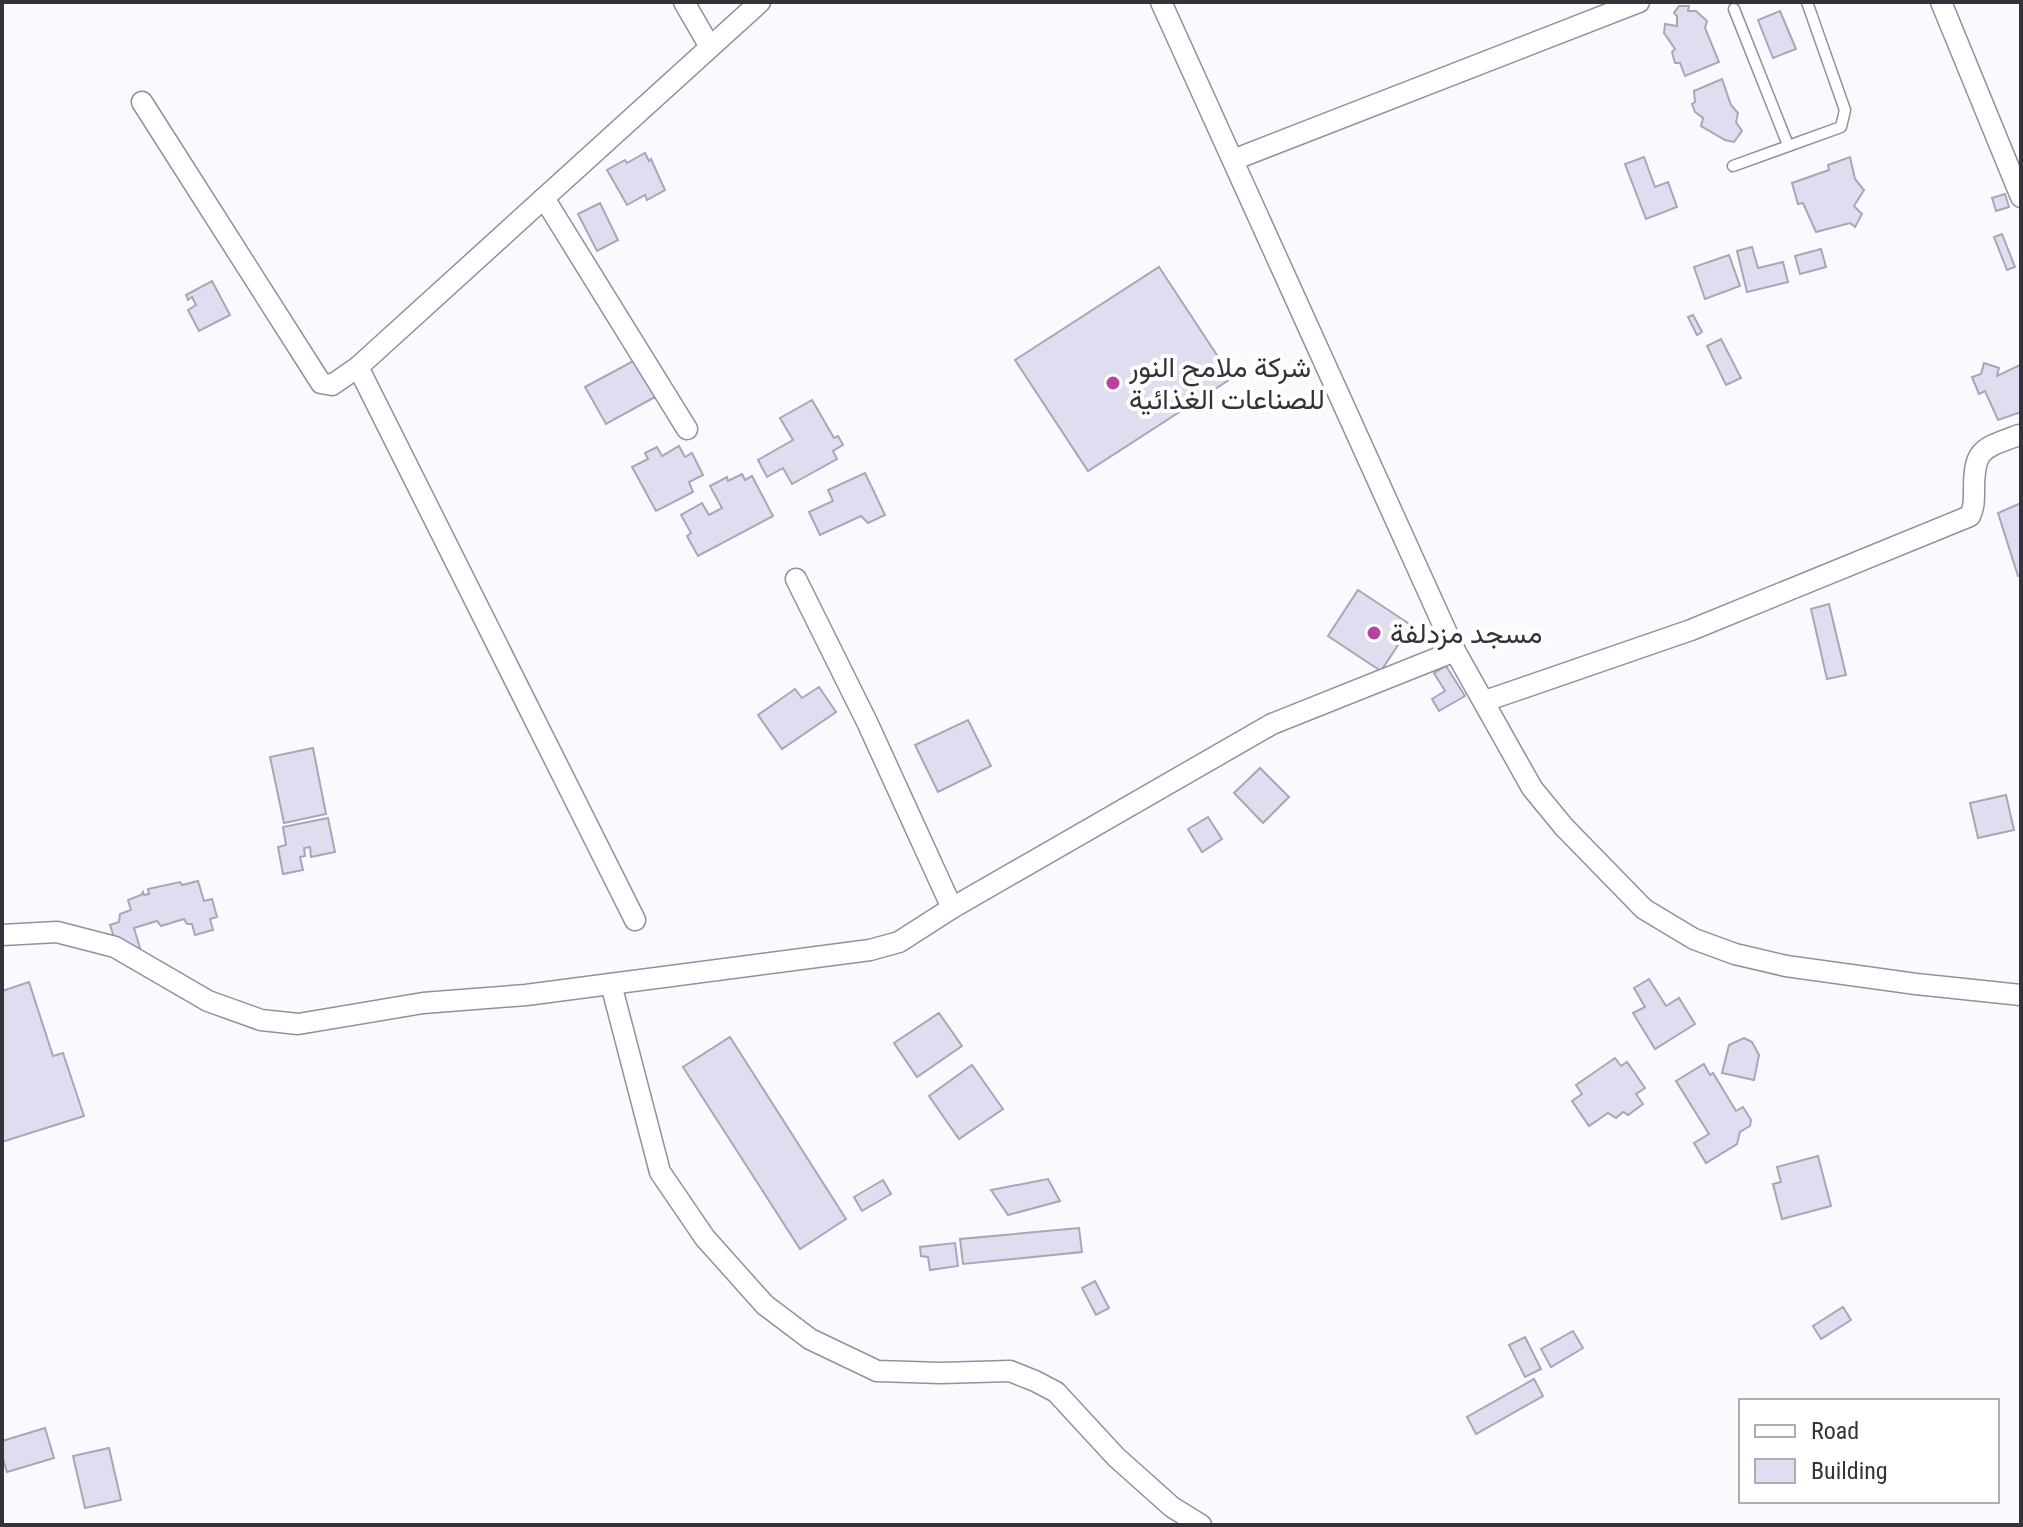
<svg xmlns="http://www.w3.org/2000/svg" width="2023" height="1527" font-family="'Roboto Condensed',Vazirmatn,sans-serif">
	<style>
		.building { fill: #dfddf0; stroke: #a8a6b8; stroke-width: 2 }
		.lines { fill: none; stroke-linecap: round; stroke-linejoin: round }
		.service-casing { stroke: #948fa0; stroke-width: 13 }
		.minor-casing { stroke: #948fa0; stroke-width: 23 }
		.service { stroke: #fff; stroke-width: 10 }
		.minor { stroke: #fff; stroke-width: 20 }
		.poi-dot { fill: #b6449e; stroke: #fff; stroke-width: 3 }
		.labels { text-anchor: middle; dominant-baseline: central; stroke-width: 8; stroke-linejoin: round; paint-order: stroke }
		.poi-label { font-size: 28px; fill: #35333a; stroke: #fff; text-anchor: start }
	</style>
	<rect width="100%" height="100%" fill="#faf9fd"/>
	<g class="building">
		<polygon points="1679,6 1689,6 1688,11 1696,11 1707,21 1705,28 1719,62 1685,76 1680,63 1675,63 1672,52 1675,49 1664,33 1665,24 1677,26 1677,16 1674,13"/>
		<polygon points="1780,11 1796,49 1773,58 1758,20"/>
		<polygon points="1722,79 1731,105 1738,113 1736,122 1742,131 1734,142 1725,140 1701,126 1703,118 1695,112 1692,104 1695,102 1694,91"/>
		<polygon points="645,153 649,161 651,159 665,190 647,200 645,195 627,205 607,170 625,160 627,163"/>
		<polygon points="1644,157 1655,187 1668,182 1677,207 1646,219 1625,164"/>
		<polygon points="1850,157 1855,179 1864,190 1854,206 1862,214 1855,227 1850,223 1816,232 1803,203 1798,204 1792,183 1829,170 1828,165"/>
		<polygon points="2005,194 2009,207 1996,211 1992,198"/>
		<polygon points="600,203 618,240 597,251 578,214"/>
		<polygon points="2002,234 2015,267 2007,270 1994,237"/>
		<polygon points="1752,247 1758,268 1783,262 1788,282 1747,292 1737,251"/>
		<polygon points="1821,249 1826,267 1800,274 1795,256"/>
		<polygon points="1729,255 1740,286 1705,299 1694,267"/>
		<polygon points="1159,267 1232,378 1088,471 1015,360"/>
		<polygon points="212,281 230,315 199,331 188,310 196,305 192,297 188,300 186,295"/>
		<polygon points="1693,315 1702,332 1697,335 1688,317"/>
		<polygon points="1721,339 1741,378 1726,385 1707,346"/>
		<polygon points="635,360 655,397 606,424 585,387"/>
		<polygon points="1984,363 1999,368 1997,376 2020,365 2021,412 1998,420 1985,391 1979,394 1972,377 1981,374"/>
		<polygon points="812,400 834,438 838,436 843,445 833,451 837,459 792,484 783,468 767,477 758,460 793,440 780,418"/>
		<polygon points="679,446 685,457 692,453 703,475 689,482 693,492 656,511 632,467 648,459 645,453 657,447 662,456"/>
		<polygon points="865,473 885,515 868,523 861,516 820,535 809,512 833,501 828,490"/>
		<polygon points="742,474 745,480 752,476 773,516 698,556 687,536 691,533 681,515 702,503 709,515 722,508 710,486 727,477 728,481"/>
		<polygon points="2021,503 2021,575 2018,576 1998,513"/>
		<polygon points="1358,590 1411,625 1381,671 1328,636"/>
		<polygon points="1829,604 1846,675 1827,679 1811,609"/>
		<polygon points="1446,666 1465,696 1439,711 1432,699 1445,691 1434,673"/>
		<polygon points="819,687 836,712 782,749 758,715 795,689 802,698"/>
		<polygon points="968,720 991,766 938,792 915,745"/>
		<polygon points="313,748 326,814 284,823 270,757"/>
		<polygon points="1260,768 1289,797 1263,823 1234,793"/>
		<polygon points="2006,795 2014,830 1978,838 1970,803"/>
		<polygon points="1208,817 1222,839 1202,852 1188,829"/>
		<polygon points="328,818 335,852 311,857 310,847 304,848 305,856 300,857 303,870 283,874 278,847 286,845 283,827"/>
		<polygon points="198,881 204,901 212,899 217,917 210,919 213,930 195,935 192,924 187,924 184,919 161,926 157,921 134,928 140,948 128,952 117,946 110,925 119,922 120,914 131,910 128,900 141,895 143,892 144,895 149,894 148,889 180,882 182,885"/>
		<polygon points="1649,979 1666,1006 1679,998 1695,1024 1655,1049 1633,1013 1645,1007 1634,988"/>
		<polygon points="29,982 53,1056 63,1053 84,1116 2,1142 2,991"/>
		<polygon points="939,1013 962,1046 917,1077 894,1043"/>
		<polygon points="730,1037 846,1219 800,1249 683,1067"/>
		<polygon points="1744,1038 1752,1042 1759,1055 1754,1080 1722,1073 1729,1045"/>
		<polygon points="1615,1058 1621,1066 1627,1062 1645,1088 1636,1094 1643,1104 1628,1115 1623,1112 1616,1118 1608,1113 1589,1126 1572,1101 1582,1094 1576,1085"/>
		<polygon points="1704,1064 1710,1075 1713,1073 1736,1111 1743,1107 1751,1120 1750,1126 1740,1132 1737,1144 1706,1163 1694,1143 1709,1134 1676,1081"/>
		<polygon points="972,1065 1003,1109 959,1139 929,1096"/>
		<polygon points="1818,1156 1831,1206 1782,1219 1773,1184 1781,1182 1777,1167"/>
		<polygon points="1048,1179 1060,1201 1008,1215 991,1190"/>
		<polygon points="883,1180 891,1194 862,1211 854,1197"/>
		<polygon points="1079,1228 1082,1252 963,1264 960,1239"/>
		<polygon points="955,1243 958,1266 930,1270 928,1257 921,1256 920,1247"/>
		<polygon points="1095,1281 1109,1308 1096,1315 1082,1288"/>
		<polygon points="1843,1307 1851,1320 1821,1339 1813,1326"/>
		<polygon points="1573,1331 1583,1348 1551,1367 1541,1349"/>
		<polygon points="1525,1337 1541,1369 1525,1377 1509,1345"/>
		<polygon points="1534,1379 1543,1396 1476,1434 1467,1417"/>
		<polygon points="45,1428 54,1458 7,1472 2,1456 2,1441"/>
		<polygon points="109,1448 121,1500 85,1508 73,1456"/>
	</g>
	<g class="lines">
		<g class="service-casing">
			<g id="service">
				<polyline points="1734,9 1788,145"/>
				<polyline points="1733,166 1841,127 1845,110 1807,2"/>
			</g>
		</g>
		<g class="minor-casing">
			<g id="minor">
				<polyline points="684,2 710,47"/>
				<polyline points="1161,2 1455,651 1532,788 1564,827 1644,909 1694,939 1735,954 1786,966 1916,984 2021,995"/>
				<polyline points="1941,2 2021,197"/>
				<polyline points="142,102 321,383 332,385 358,367 760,2"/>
				<polyline points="1233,160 1639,2"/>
				<polyline points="544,198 687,429"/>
				<polyline points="358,367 635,920"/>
				<polyline points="796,579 867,722 952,908"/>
				<path d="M1485,701L1691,630L1970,516C1974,507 1974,501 1974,491C1974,449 1981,449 2019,435"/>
				<polyline points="2,935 57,932 115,947 208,1001 261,1020 298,1024 423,1003 526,995 870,950 899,942 952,908 1272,724 1455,651"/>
				<polyline points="611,984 660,1172 705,1238 765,1305 810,1339 877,1371 941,1373 1010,1371 1035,1381 1056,1392 1116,1457 1172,1507 1201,1525"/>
			</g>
		</g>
		<use href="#service" class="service"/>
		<use href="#minor" class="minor"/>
	</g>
	<g class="poi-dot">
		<circle cx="1113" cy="383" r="8"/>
		<circle cx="1374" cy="633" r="8"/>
	</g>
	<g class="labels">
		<g class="poi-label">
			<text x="1129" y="367">شركة ملامح النور<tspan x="1129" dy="32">للصناعات الغذائية</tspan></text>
			<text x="1390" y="633">مسجد مزدلفة</text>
		</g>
	</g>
	<rect width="2023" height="1527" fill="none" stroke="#35333a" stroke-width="8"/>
	<rect x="1739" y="1399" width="260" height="104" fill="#ffffff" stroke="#aeadb0" stroke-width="2"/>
	<rect x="1755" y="1425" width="40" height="12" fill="#ffffff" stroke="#aeadb0" stroke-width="2"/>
	<text x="1811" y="1439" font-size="24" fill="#35333a">Road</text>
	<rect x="1755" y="1459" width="40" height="24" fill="#dfddf0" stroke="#aeadb0" stroke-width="2"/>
	<text x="1811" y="1479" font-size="24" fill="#35333a">Building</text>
</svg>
